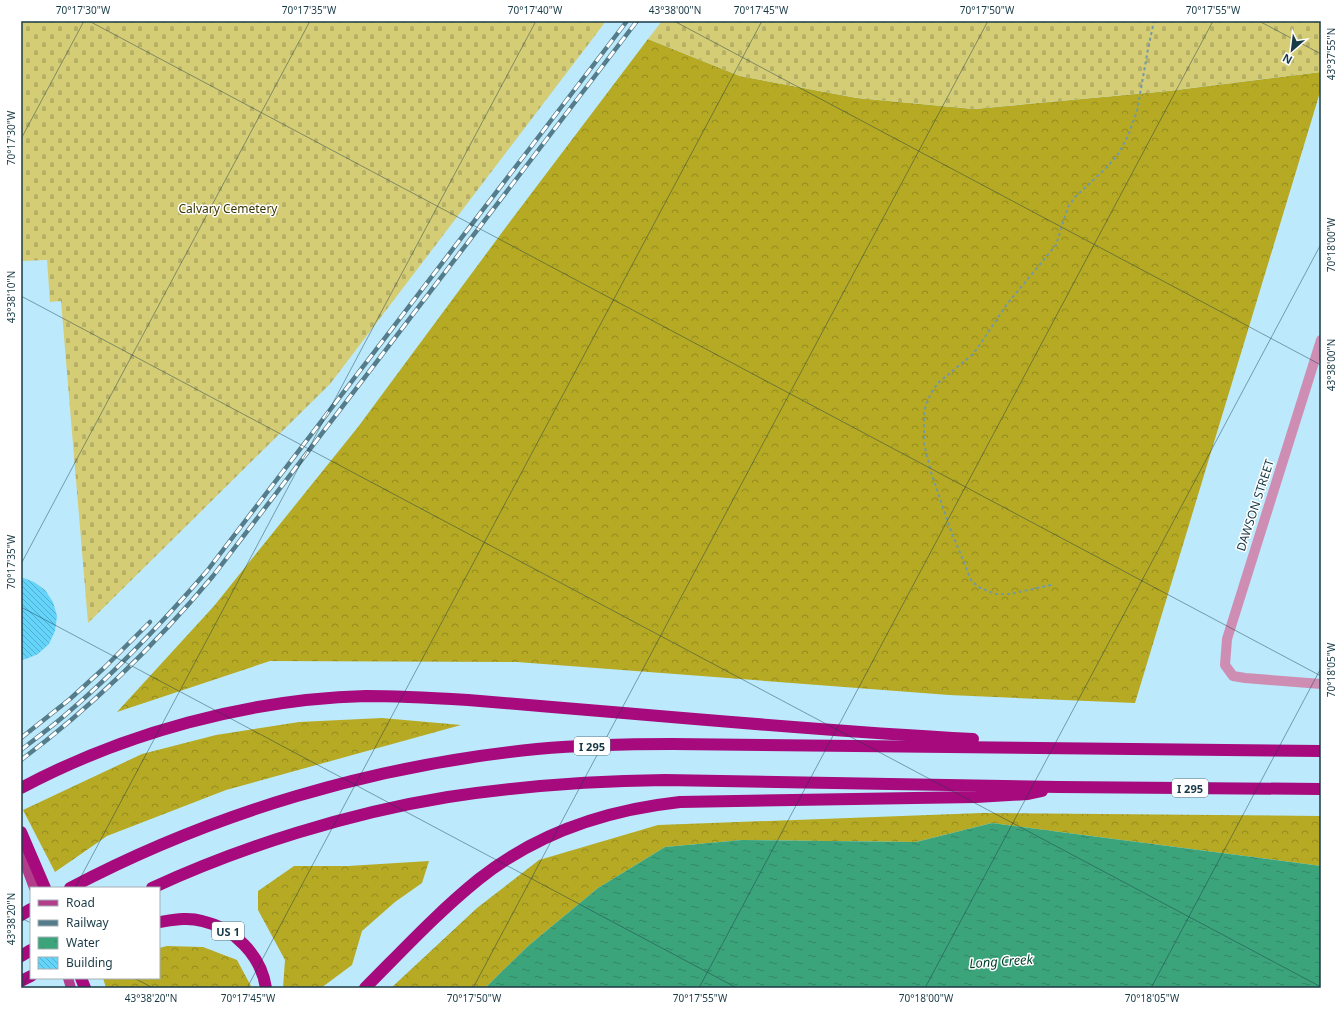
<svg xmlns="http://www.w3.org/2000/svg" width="1342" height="1009" font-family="'Noto Sans',sans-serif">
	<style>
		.forest { fill: url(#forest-crowns) }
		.cemetery { fill: url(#cemetery-stones) }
		.water { fill: url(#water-ripples) }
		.building { fill: url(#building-back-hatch) }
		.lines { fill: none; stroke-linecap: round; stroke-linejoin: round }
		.path { stroke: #719aa9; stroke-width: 2; stroke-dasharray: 3 3; stroke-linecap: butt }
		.minor { stroke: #ce8eb3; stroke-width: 10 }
		.major { stroke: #b23d8b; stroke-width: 10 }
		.highway { stroke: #a60a7c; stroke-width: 12 }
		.rail-casing { stroke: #557c8a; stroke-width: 4.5 }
		.rail { stroke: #fff; stroke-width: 3; stroke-dasharray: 9; stroke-linecap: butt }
		.ticks { fill: none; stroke: #183a46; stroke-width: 1; stroke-opacity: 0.45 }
		.labels { text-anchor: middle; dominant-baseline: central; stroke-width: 3; stroke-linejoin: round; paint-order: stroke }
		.shield { fill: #fff; stroke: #5d757e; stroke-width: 1 }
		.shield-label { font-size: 11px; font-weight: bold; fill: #183a46 }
		.park-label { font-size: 12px; fill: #3b3600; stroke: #fff }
		.street-label { font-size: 12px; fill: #183a46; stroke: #fff }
		.water-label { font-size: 13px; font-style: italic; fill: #003f2a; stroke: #fff }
		.neatline { fill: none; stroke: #183a46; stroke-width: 1.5 }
		.ticks-label { font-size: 10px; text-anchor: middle; fill: #183a46 }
	</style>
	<defs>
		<pattern id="forest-crowns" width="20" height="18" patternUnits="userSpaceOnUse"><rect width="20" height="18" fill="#b6a923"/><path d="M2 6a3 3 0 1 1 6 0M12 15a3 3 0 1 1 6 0" fill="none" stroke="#938b20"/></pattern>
		<pattern id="cemetery-stones" width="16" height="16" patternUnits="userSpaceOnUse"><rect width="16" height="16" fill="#d5cc76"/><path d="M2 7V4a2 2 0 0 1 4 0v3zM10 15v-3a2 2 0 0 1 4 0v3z" fill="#b6b067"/></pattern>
		<pattern id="water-ripples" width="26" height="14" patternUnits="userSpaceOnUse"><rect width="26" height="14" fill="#3ca47b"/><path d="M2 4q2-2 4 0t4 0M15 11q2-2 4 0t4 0" fill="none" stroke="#318767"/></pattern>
		<pattern id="building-back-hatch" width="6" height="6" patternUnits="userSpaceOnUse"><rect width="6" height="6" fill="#65d4fb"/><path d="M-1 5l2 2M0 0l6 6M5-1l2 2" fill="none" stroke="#52adcd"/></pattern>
	</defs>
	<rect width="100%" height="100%" fill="#bceafc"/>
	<g class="forest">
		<polygon points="648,39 740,76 857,98 974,109 1168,91 1321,72 1321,89 1135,703 949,695 517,662 270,661 117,712 214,606 358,427 506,227"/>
		<polygon points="382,718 461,725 226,790 107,836 55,872 23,810 142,754 216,735 299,722"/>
		<polygon points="982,813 1321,816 1321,866 992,823 916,842 742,840 665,847 598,888 528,946 485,988 391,988 477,908 539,860 658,825"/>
		<polygon points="429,861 422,883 395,902 362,931 352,965 321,988 283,988 285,960 258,910 258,891 294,866 348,866"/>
		<polygon points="167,946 203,947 237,960 252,988 106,988 103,978 159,978 159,948"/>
	</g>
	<g class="cemetery">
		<polygon points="21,21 606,21 330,384 88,623 61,301 50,302 47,260 21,261"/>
		<polygon points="662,21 1321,21 1321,72 1168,91 974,109 857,98 740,76 648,39"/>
	</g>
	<polygon class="water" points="992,823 1321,866 1321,988 485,988 528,946 598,888 665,847 742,840 916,842"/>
	<polygon class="building" points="21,577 34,582 45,590 53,602 57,616 55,631 49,644 38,654 26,659 21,660"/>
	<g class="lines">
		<polyline class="path" points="1051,585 1010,594 995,594 978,587 971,580 950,528 931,472 924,444 924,413 926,405 931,393 938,383 973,354 981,343 1007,304 1056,245 1068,207 1075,197 1104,170 1117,156 1128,136 1137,111 1148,49 1154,21"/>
		<polyline class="minor" points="1321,340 1227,639 1225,665 1233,676 1245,678 1321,684"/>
		<g class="major">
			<polyline points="21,853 34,888"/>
			<polyline points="68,978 71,988"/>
		</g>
		<g class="highway">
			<path d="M21,788C124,733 249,699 366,696C400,696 434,698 468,700C520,704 572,709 624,713C740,723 856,733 973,739"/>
			<polyline points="21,832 45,888"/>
			<path d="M70,888C214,812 375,765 537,749C582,745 627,744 672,744L1321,751"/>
			<path d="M152,888C243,846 349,813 448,797C520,786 592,781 665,780L1059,787L1321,789"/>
			<polyline points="21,915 31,909"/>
			<path d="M159,922C173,920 188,917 202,921C234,928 261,955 266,988"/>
			<polyline points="21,956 31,950"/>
			<polyline points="81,978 85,988"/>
			<polyline points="21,981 31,976"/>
			<path d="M365,988C402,951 438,912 479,879C537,833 606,810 680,802L976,797L1028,794L1042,791"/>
		</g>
		<g class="rail-casing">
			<g id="rail">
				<polyline points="21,738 70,699 104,668 150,622"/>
				<path d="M21,750C35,739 50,728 64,716C116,672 163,622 207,571L627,21"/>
				<path d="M21,760C93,706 156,644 213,576L637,21"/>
			</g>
		</g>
		<use href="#rail" class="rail"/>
	</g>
	<path class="ticks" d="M89,21L1321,676M674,21L1321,365M1259,21L1321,54M21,139L84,21M21,296L1321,987M21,564L310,21M21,607L737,988M75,888L536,21M21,918L31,923M134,978L153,988M22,988L31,970M247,988L762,21M473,988L988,21M699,988L1213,21M925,988L1321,244M1151,988L1321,668"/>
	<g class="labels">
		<g class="shield">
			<rect x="574" y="737" width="36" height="18" rx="3"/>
			<rect x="1172" y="779" width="36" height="18" rx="3"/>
			<rect x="212" y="922" width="32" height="18" rx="3"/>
		</g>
		<g class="shield-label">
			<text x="592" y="746">I 295</text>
			<text x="1190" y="788">I 295</text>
			<text x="228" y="931">US 1</text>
		</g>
		<g class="park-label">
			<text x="228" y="208">Calvary Cemetery</text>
		</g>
		<g class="street-label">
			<text transform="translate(1255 505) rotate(-72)">DAWSON STREET</text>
		</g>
		<g class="water-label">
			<text transform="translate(1001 961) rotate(-4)">Long Creek</text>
		</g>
	</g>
	<rect width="1342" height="1009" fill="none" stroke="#ffffff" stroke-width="44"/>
	<rect x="30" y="887" width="130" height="92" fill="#ffffff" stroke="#a3b0b5"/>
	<rect x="38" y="900" width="20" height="6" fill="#b23d8b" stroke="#a3b0b5"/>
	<text x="66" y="907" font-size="12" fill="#183a46">Road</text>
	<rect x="38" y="920" width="20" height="6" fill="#557c8a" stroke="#a3b0b5"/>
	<text x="66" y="927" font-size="12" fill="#183a46">Railway</text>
	<rect x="38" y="937" width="20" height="12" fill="url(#water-ripples)" stroke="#a3b0b5"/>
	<text x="66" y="947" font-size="12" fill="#183a46">Water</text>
	<rect x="38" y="957" width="20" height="12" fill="url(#building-back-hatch)" stroke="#a3b0b5"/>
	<text x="66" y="967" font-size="12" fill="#183a46">Building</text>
	<g transform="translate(1292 50) rotate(208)" stroke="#ffffff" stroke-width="3" paint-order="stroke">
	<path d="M0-3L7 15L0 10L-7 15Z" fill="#183a46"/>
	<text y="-6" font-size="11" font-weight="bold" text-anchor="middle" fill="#183a46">N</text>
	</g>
	<rect x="22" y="22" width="1298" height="965" class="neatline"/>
	<g class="ticks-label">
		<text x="83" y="14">70°17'30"W</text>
		<text x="309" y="14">70°17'35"W</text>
		<text x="535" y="14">70°17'40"W</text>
		<text x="675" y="14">43°38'00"N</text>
		<text x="761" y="14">70°17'45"W</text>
		<text x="987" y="14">70°17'50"W</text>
		<text x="1213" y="14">70°17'55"W</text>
		<text transform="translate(1331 54) rotate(-90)" y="4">43°37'55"N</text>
		<text transform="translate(11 138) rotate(-90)" y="4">70°17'30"W</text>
		<text transform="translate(1331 245) rotate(-90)" y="4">70°18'00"W</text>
		<text transform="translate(11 297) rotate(-90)" y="4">43°38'10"N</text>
		<text transform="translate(1331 365) rotate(-90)" y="4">43°38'00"N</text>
		<text transform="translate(11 562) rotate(-90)" y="4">70°17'35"W</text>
		<text transform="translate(1331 670) rotate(-90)" y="4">70°18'05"W</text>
		<text transform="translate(11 919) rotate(-90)" y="4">43°38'20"N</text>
		<text x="151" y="1002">43°38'20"N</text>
		<text x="248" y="1002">70°17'45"W</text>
		<text x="474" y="1002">70°17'50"W</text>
		<text x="700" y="1002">70°17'55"W</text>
		<text x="926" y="1002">70°18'00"W</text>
		<text x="1152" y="1002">70°18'05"W</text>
	</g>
</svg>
